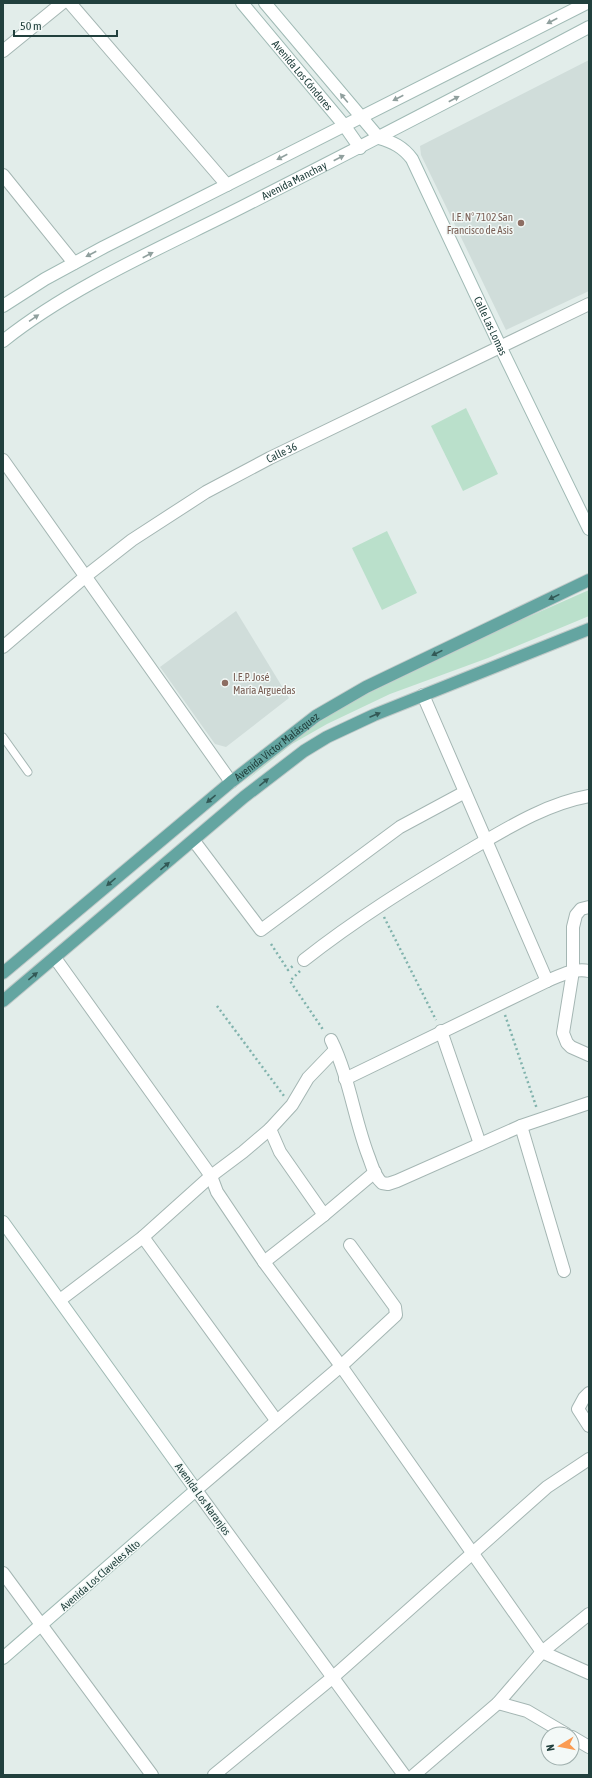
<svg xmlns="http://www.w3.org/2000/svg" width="592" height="1778" font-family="'Asap Condensed',sans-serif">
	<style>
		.built { fill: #d0ddda }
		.green { fill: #bae0cb }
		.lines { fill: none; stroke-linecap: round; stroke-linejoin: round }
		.lane-casing { stroke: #a4b6b3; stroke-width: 9 }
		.street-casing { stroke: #a4b6b3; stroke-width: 14 }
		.secondary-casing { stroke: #a0bab5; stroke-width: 14 }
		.primary-casing { stroke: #c1cac9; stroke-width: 14 }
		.path { stroke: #81b3ad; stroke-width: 2.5; stroke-dasharray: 2 3; stroke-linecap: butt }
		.lane { stroke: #fff; stroke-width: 7 }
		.street { stroke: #fff; stroke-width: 12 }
		.secondary { stroke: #fff; stroke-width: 12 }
		.primary { stroke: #64a5a1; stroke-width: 12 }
		.oneway { fill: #90a09e }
		.oneway2 { fill: #325956 }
		.education-dot { fill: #8d6e63; stroke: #f3f9f7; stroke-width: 1.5 }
		.labels { text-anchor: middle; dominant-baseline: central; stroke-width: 3; stroke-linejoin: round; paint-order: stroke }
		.street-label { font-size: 11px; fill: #21403d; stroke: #f3f9f7 }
		.education-label { font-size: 11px; fill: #785e54; stroke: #f3f9f7; text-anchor: end }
	</style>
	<rect width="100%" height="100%" fill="#e2edea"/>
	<g class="built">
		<polygon points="589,60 589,291 506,330 421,155 420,146"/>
		<polygon points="236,611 289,698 226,747 215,744 160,667"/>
	</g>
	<g class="green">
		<polygon points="466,408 498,474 463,491 431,426"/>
		<polygon points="387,531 417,593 382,610 352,548"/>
		<polygon points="589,590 589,616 488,658 390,694 327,724 292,744 243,783 291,741 348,703 521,620"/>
	</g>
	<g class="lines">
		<g class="lane-casing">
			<polyline id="lane" points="3,737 28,772"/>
		</g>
		<g class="street-casing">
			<g id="street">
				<polyline points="70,3 227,185"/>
				<polyline points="3,51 62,3"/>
				<polyline points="3,175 74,263"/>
				<polyline points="3,460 231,782"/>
				<path id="s1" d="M3,647L86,576L132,540L206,492L270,458L589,304"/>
				<polyline points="423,695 547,981"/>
				<polyline points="194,841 261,930 400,827 465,792"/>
				<polyline points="589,907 581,909 576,915 573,927 573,971 563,1033 567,1043 571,1047 589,1055"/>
				<polyline points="55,958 211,1176 217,1192 264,1262 341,1366 542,1652 589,1673"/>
				<path d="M304,960C356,919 411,885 468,851C506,829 545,804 589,796"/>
				<polyline points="441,1031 480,1144"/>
				<path d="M331,1040C349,1076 354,1118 368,1155C372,1165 374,1176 382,1183L388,1184L397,1181L521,1126L589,1103"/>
				<path d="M345,1079L547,981C561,975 574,968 589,971"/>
				<polyline points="521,1126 564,1271"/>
				<polyline points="270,1129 280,1152 324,1215"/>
				<polyline points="143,1237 276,1420"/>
				<polyline points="350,1245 395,1307 396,1315 341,1366 196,1490 404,1775"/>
				<polyline points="264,1262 324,1215 375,1172"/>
				<polyline points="60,1300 143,1237 211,1176 243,1152 270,1129 292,1105 308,1078 335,1050"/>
				<polyline points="589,1393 584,1398 578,1409 589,1426"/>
				<polyline points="3,1573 152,1775"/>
				<polyline points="498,1703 527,1711 566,1734"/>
				<polyline points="572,1737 589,1747"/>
				<polyline points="214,1775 332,1678 547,1487 589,1459"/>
				<polyline points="414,1775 498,1703 542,1652 589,1614"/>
			</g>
		</g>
		<g class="secondary-casing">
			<g id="secondary">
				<path id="s2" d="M242,3L344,125L360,148"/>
				<path id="s3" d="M265,3L379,138C393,142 403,147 412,159L500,346L589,529"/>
				<polyline points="3,306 45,279 104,247 587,3"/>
				<path id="s4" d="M3,341C72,286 163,247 242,207C358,148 474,88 589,27"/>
				<polyline points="3,1222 196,1490 3,1658"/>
			</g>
		</g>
		<g class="primary-casing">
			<g id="primary">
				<path id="s5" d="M3,973L231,782L316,716L366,687L589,580"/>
				<polyline points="3,1001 244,797 304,751 327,737 374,715 589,629"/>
			</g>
		</g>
		<g class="path">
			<polyline points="384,917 436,1020"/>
			<polyline points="271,944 288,970 294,965"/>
			<polyline points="300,971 290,981 324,1031"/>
			<polyline points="217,1006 284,1096"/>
			<polyline points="505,1015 537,1109"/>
		</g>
		<use href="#lane" class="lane"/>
		<use href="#street" class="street"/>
		<use href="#secondary" class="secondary"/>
		<use href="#primary" class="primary"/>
	</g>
	<defs><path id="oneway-solid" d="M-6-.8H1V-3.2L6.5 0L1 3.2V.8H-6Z"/></defs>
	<g class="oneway">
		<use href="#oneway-solid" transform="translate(552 21) rotate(153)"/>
		<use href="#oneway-solid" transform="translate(344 98) rotate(-130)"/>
		<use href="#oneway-solid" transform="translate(398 98) rotate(153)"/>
		<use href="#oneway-solid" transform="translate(454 99) rotate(-28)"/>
		<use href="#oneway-solid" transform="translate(282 157) rotate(153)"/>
		<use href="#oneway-solid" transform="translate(339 158) rotate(-27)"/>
		<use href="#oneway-solid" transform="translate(91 254) rotate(152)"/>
		<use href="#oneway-solid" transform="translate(148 255) rotate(-27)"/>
		<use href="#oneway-solid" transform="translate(34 318) rotate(-34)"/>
	</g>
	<g class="oneway2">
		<use href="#oneway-solid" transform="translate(554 597) rotate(154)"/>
		<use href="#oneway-solid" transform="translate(437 653) rotate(154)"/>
		<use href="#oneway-solid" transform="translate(375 715) rotate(-23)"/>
		<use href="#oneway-solid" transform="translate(264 782) rotate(-39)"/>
		<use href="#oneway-solid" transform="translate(211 799) rotate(140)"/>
		<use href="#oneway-solid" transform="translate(165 866) rotate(-40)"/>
		<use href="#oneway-solid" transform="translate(111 882) rotate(140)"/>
		<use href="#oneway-solid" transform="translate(33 976) rotate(-39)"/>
	</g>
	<g class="education-dot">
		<circle cx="521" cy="223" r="4"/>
		<circle cx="225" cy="683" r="4"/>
	</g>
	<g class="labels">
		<g class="street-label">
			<text stroke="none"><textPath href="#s2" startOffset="94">Avenida Los Cóndores</textPath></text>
			<text stroke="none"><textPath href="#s4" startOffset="333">Avenida Manchay</textPath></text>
			<text stroke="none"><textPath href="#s3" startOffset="401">Calle Las Lomas</textPath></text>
			<text stroke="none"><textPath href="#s1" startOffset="341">Calle 36</textPath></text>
			<text stroke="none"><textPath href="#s5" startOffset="355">Avenida Victor Malásquez</textPath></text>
			<text transform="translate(203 1499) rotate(54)">Avenida Los Naranjos</text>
			<text transform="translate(100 1575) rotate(-41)">Avenida Los Claveles Alto</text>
		</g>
		<g class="education-label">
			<text x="513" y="217">I.E. N° 7102 San<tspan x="513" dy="13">Francisco de Asis</tspan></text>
			<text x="233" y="677" text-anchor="start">I.E.P. José<tspan x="233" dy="13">María Arguedas</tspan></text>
		</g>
	</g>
	<rect width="592" height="1778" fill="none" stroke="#21403d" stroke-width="8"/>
	<g transform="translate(560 1746) rotate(260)"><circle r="19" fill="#f3f9f7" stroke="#9fafad"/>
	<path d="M0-3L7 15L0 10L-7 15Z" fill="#fa9c53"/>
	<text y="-6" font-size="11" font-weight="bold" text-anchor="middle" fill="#21403d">N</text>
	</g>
	<path d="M14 30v6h103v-6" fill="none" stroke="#21403d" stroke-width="2"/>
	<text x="20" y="30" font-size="12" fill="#21403d" stroke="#f3f9f7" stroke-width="3" paint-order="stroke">50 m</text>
</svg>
